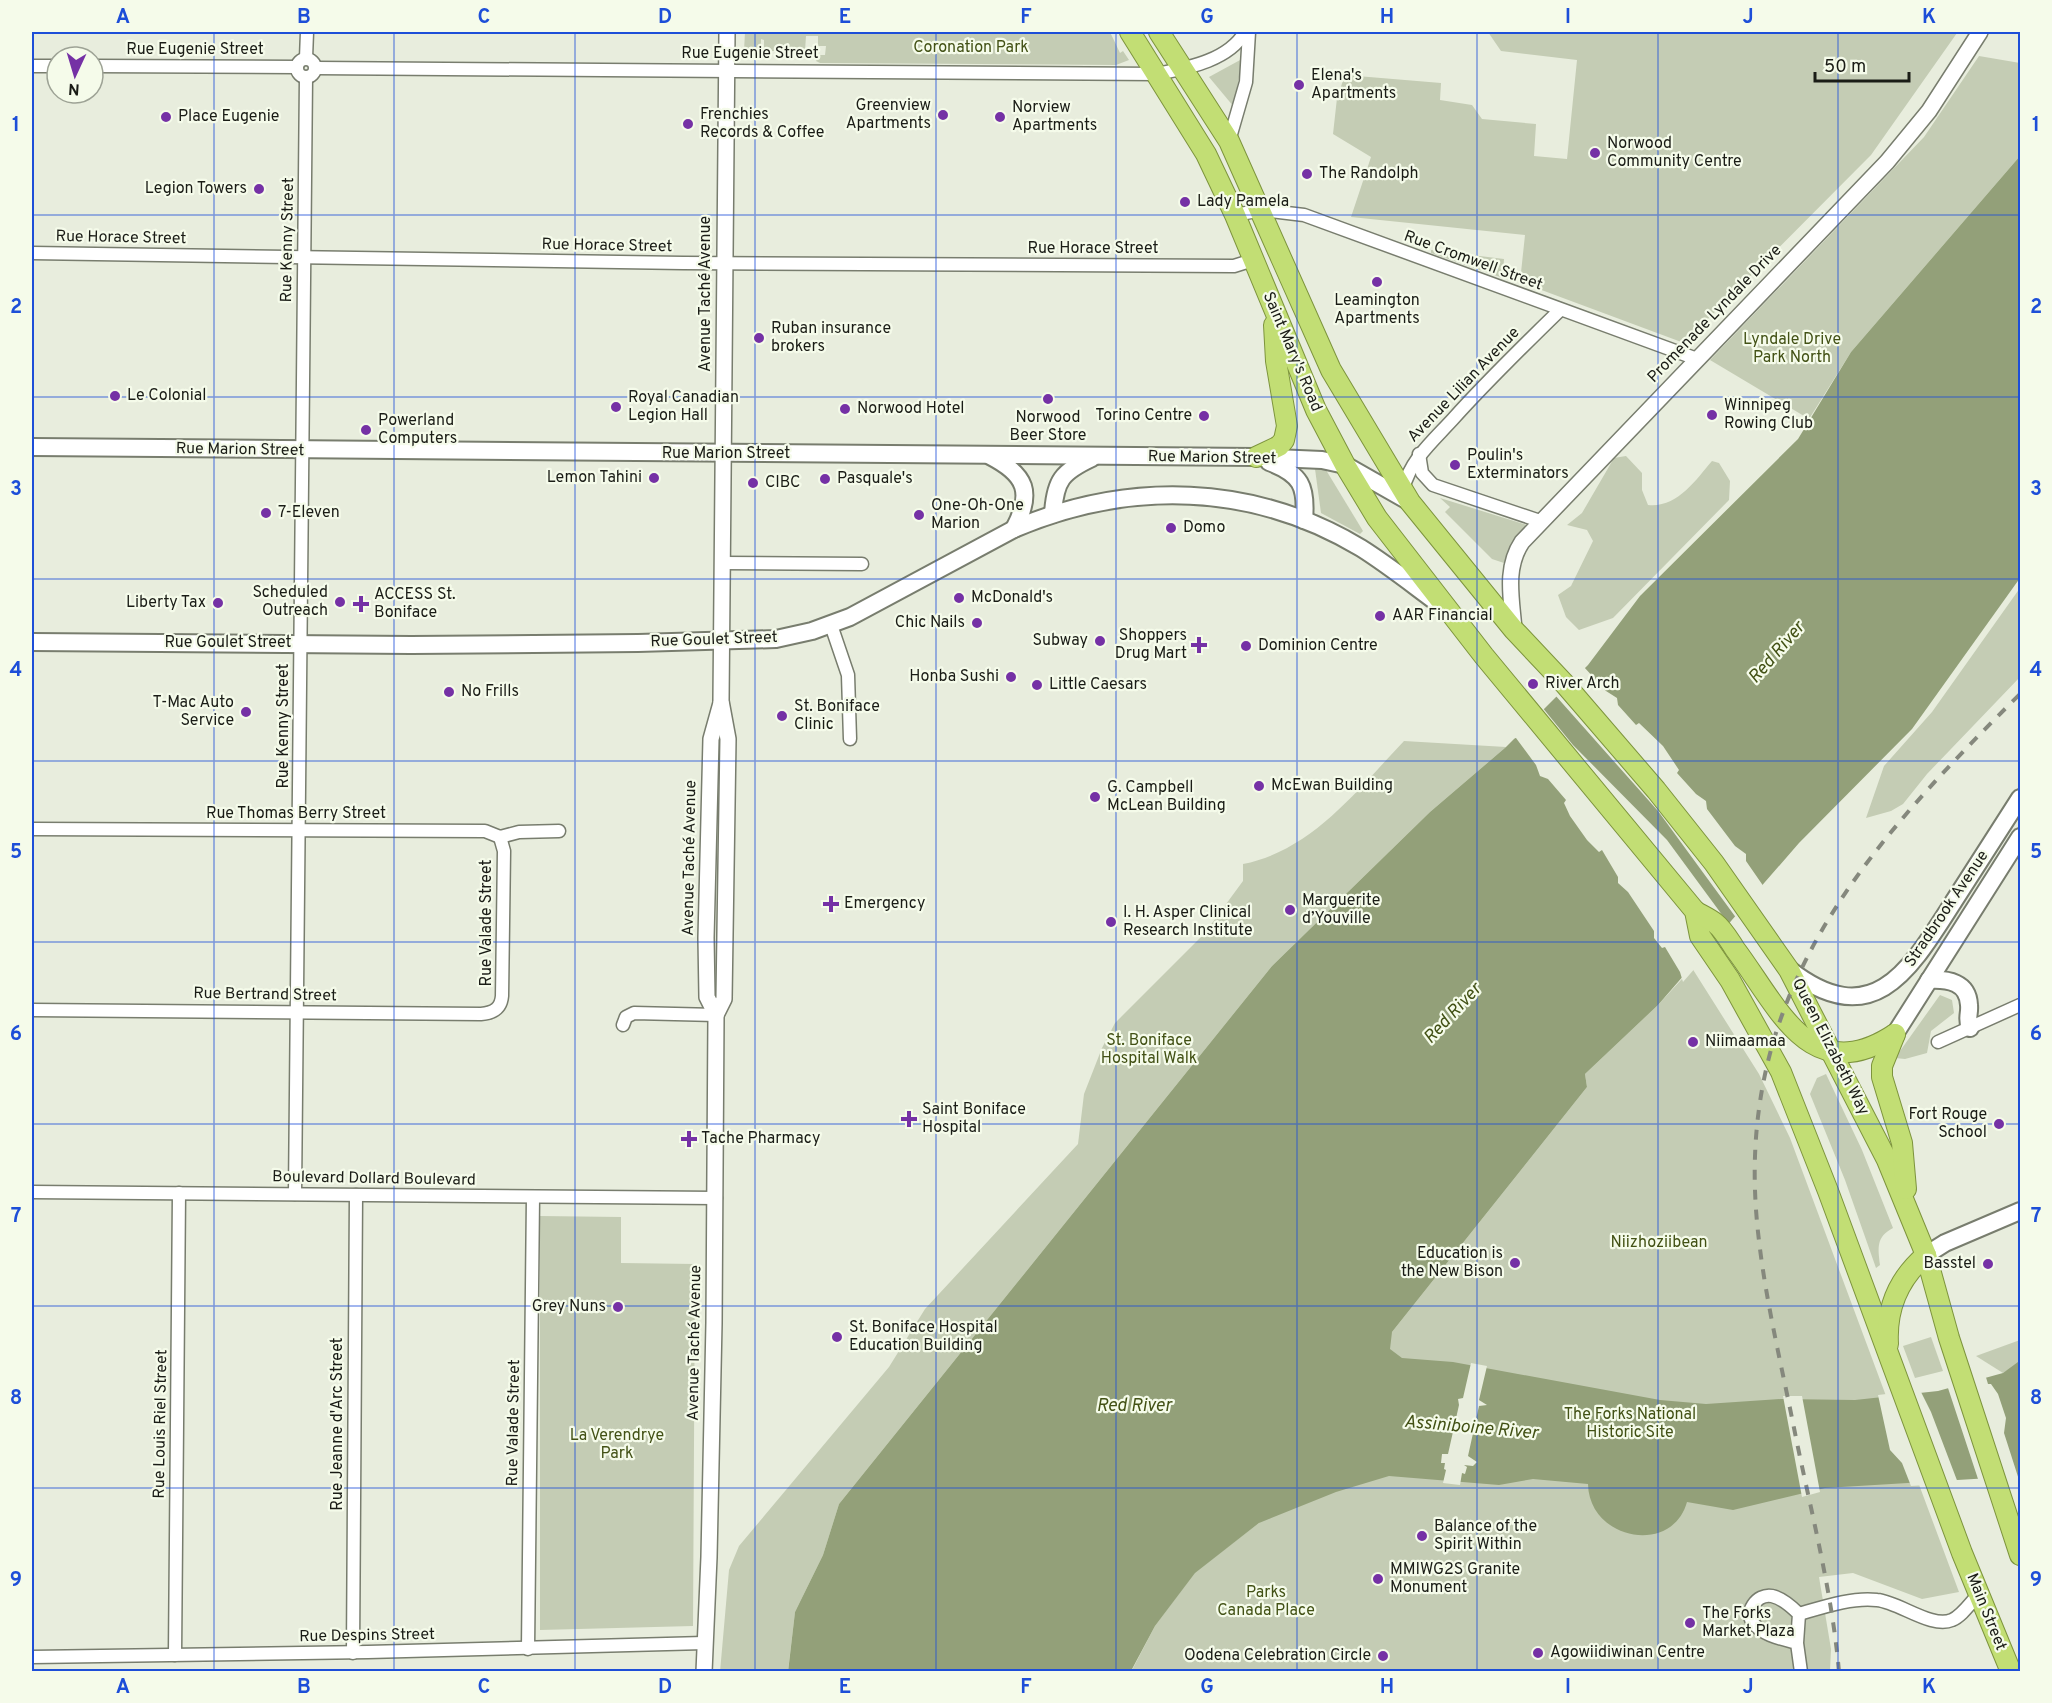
<svg xmlns="http://www.w3.org/2000/svg" width="2052" height="1703" font-family="Overpass,sans-serif">
	<style>
		.green { fill: #c4ccb4 }
		.water { fill: #93a079 }
		.pier { fill: #e8eddd }
		.lines { fill: none; stroke-linecap: round; stroke-linejoin: round }
		.minor-casing { stroke: #787d6e; stroke-width: 15 }
		.tertiary-casing { stroke: #787d6e; stroke-width: 18 }
		.secondary-casing { stroke: #787d6e; stroke-width: 20 }
		.trunk-casing { stroke: #7d943d; stroke-width: 22 }
		.minor { stroke: #fff; stroke-width: 12 }
		.tertiary { stroke: #fff; stroke-width: 15 }
		.secondary { stroke: #fff; stroke-width: 16 }
		.trunk { stroke: #c2de74; stroke-width: 20 }
		.rail { stroke: #85887d; stroke-width: 4; stroke-dasharray: 10 10; stroke-linecap: butt }
		.grid { fill: none; stroke: #1d4ed8; stroke-width: 1.5; stroke-opacity: 0.55 }
		.poi-dot { fill: #7531a5; stroke: #f5fbea; stroke-width: 2 }
		.labels { text-anchor: middle; dominant-baseline: central; stroke-width: 4.5; stroke-linejoin: round; paint-order: stroke }
		.park-label { font-size: 16px; fill: #425115; stroke: #f5fbea }
		.street-label { font-size: 16px; fill: #1a1c16; stroke: #f5fbea }
		.poi-label { font-size: 16px; fill: #1a1c16; stroke: #f5fbea; text-anchor: start }
		.water-label { font-size: 18px; font-style: italic; fill: #425115; stroke: #f5fbea }
		.neatline { fill: none; stroke: #1d4ed8; stroke-width: 2 }
		.grid-label { font-size: 20px; text-anchor: middle; font-weight: bold; fill: #1d4ed8 }
	</style>
	<rect width="100%" height="100%" fill="#e8eddd"/>
	<g class="green">
		<polygon points="745,32 1110,32 1120,53 1123,51 1129,60 1116,65 820,63 816,61 815,55 825,55 826,46 818,46 818,36 806,36 805,51 764,51 764,40 761,39 761,51 744,51"/>
		<polygon points="1488,32 1940,32 1957,33 1871,155 1684,343 1520,282 1525,235 1351,217 1371,157 1333,134 1337,98 1345,75 1441,83 1440,100 1472,105 1482,119 1536,124 1534,156 1567,159 1577,60 1501,51"/>
		<polygon points="1979,56 2020,63 2020,156 1851,352 1809,419 1710,360 1924,137"/>
		<polygon points="1242,59 1234,107 1209,77"/>
		<polygon points="1431,250 1504,259 1503,278 1431,253"/>
		<path d="M1626,456L1642,473V490L1648,505C1677,508 1695,481 1712,461L1719,463L1730,481L1729,500L1613,618L1579,630L1566,617L1558,595L1571,586L1593,541L1587,530L1567,525L1582,513L1614,458Z"/>
		<polygon points="1315,469 1326,470 1363,531 1360,534 1321,513"/>
		<polygon points="1440,498 1527,525 1507,564 1492,559 1445,512 1450,507"/>
		<polygon points="2020,588 2020,677 1927,774 1903,804 1891,811 1866,818 1884,766 1932,712"/>
		<path d="M1404,741L1506,747L1430,812L1272,966L839,1504L823,1555L795,1612L788,1671L720,1672L729,1570L739,1546L889,1367L925,1309L1078,1144L1084,1094L1102,1048L1115,1023L1204,934L1243,881V864C1313,850 1357,790 1404,741Z"/>
		<polygon points="1692,968 1759,1074 1790,1138 1959,1592 1922,1599 1853,1573 1819,1577 1831,1649 1830,1671 1131,1672 1155,1626 1195,1572 1259,1523 1392,1332 1587,1087 1585,1074 1658,1005"/>
		<polygon points="1940,995 1952,1000 1954,1013 1931,1031 1927,1053 1905,1059 1895,1058"/>
		<path d="M1826,1074L1862,1150L1893,1228C1876,1237 1878,1247 1880,1265L1876,1268L1845,1180L1810,1094L1817,1078Z"/>
		<polygon points="540,1216 621,1217 621,1263 695,1264 693,1626 540,1630"/>
		<polygon points="1931,1337 1943,1371 1915,1378 1903,1346"/>
		<polygon points="2020,1340 2020,1363 2003,1373 1976,1356"/>
	</g>
	<path class="water" d="M2020,156V578L1912,729L1799,843L1658,1005L1585,1074L1587,1087L1392,1332L1390,1349L1402,1358L1453,1362L1660,1400L1706,1404L1781,1399L1855,1400L1938,1391L2003,1373L2018,1362L2020,1363V1480L2007,1477L1825,1488L1733,1510L1687,1502C1672,1556 1589,1540 1588,1484L1533,1479L1499,1485L1389,1476L1336,1492L1259,1523L1195,1573L1155,1626L1131,1671L788,1672L795,1612L823,1555L839,1504L1272,966L1430,812L1506,747L1588,665L1640,596L1798,439L1851,352Z"/>
	<g class="pier">
		<polygon points="1587,663 1584,667 1606,691 1617,698 1618,705 1636,725 1639,723 1663,746 1679,770 1677,773 1696,794 1706,801 1707,809 1735,846 1746,854 1746,861 1764,887 1766,886 1737,919 1658,811 1555,695"/>
		<polygon points="1542,707 1573,745 1667,840 1731,927 1683,982 1680,972 1665,947 1662,948 1654,938 1654,931 1628,892 1618,883 1618,877 1602,850 1599,852 1587,840 1570,816 1564,803 1566,800 1548,779 1540,776 1536,765 1516,738 1510,739"/>
		<polygon points="1471,1363 1487,1366 1479,1400 1487,1405 1479,1406 1468,1456 1477,1462 1473,1466 1464,1465 1467,1467 1465,1474 1462,1473 1460,1485 1443,1483 1446,1470 1444,1469 1445,1463 1441,1463 1442,1454 1448,1454 1459,1405 1458,1399 1463,1398"/>
		<polygon points="1985,1374 1988,1384 1991,1384 1998,1394 2006,1418 2004,1433 2020,1483 2007,1480 1979,1482 1947,1385"/>
		<polygon points="1920,1390 1931,1412 1958,1483 1911,1486 1902,1463 1890,1450 1878,1395"/>
		<polygon points="1783,1396 1802,1396 1820,1492 1802,1497"/>
	</g>
	<g class="lines">
		<g class="minor-casing">
			<g id="minor">
				<polyline points="306,58 307,32"/>
				<circle cx="306" cy="68" r="9"/>
				<polyline points="32,66 57,66"/>
				<polyline points="93,66 297,67"/>
				<path d="M316,68L1157,74C1187,68 1228,61 1245,32"/>
				<polyline points="1229,141 1246,82 1249,32"/>
				<polyline points="1235,215 1262,210 1304,215 1697,359"/>
				<polyline points="32,253 683,263 1234,266 1253,260"/>
				<polyline points="1419,454 1422,473 1433,485 1540,521"/>
				<path d="M1403,489C1411,459 1432,442 1453,419C1487,381 1523,346 1560,310"/>
				<polyline points="723,563 862,564"/>
				<polyline points="831,625 848,675 850,739"/>
				<polyline points="32,829 485,831 500,837 519,832 559,831"/>
				<path d="M32,1010L481,1014C494,1013 501,1008 502,996L504,851L500,837"/>
				<polyline points="623,1025 626,1017 634,1013 716,1015"/>
				<polyline points="1938,1042 2020,1005"/>
				<polyline points="32,1192 716,1198"/>
				<polyline points="295,1194 306,77"/>
				<path d="M1799,1614C1823,1607 1852,1597 1877,1600C1899,1602 1932,1629 1952,1620C1962,1616 1971,1602 1979,1594"/>
				<path d="M1797,1643C1783,1639 1764,1636 1754,1624C1743,1613 1757,1593 1772,1596C1782,1598 1792,1607 1799,1614L1797,1643L1801,1672"/>
				<polyline points="528,1649 533,1197"/>
				<polyline points="353,1653 356,1195"/>
				<polyline points="175,1655 179,1193"/>
				<polyline points="32,1657 368,1652 704,1643"/>
			</g>
		</g>
		<g class="tertiary-casing">
			<g id="tertiary">
				<path d="M1514,630C1512,600 1504,569 1522,542L1887,162L1929,111L1980,32"/>
				<polyline points="716,1015 724,999 728,739 721,701 727,32"/>
				<polyline points="704,1672 709,1557 714,1323 716,1015 707,997 706,938 711,739 721,703"/>
			</g>
		</g>
		<g class="secondary-casing">
			<g id="secondary">
				<polyline points="32,447 1256,457 1322,460 1345,465 1410,502"/>
				<path d="M990,456C1027,475 1033,493 1014,529"/>
				<path d="M1269,462C1301,474 1307,486 1304,520"/>
				<path d="M1053,514C1055,480 1062,472 1092,458"/>
				<path d="M32,642L411,645L638,643L776,639L812,631L850,617L1014,529C1129,480 1253,483 1361,548C1388,565 1413,585 1439,604"/>
				<path d="M1790,970C1874,1035 1911,968 1954,901C1976,867 1998,832 2020,798"/>
				<path d="M1929,980C1948,979 1968,982 1969,1005C1970,1014 1966,1018 1970,1028"/>
				<polyline points="1895,1034 2020,837"/>
				<polyline points="1926,1255 1945,1243 2020,1211"/>
			</g>
		</g>
		<g class="trunk-casing">
			<g id="trunk">
				<polyline points="1130,32 1206,154 1235,215 1316,410 1345,465 1377,518 1484,656 1695,911 1700,936 1730,980 1781,1072 1828,1191 1962,1553 2011,1672"/>
				<polyline points="1159,32 1229,141 1331,370 1410,502 1514,630 1563,682 1656,790 1714,863 1789,970 1887,1160 1926,1255 1949,1338 2020,1555"/>
				<polyline points="1256,457 1279,446 1284,440 1287,426 1276,361 1274,325"/>
				<path d="M1695,911C1701,915 1709,918 1715,923C1723,929 1729,940 1735,949C1778,1006 1810,1090 1895,1034"/>
				<polyline points="1895,1034 1882,1066 1882,1077 1902,1143 1906,1189"/>
				<path d="M1888,1344C1886,1308 1899,1278 1926,1255"/>
			</g>
		</g>
		<use href="#minor" class="minor"/>
		<use href="#tertiary" class="tertiary"/>
		<use href="#secondary" class="secondary"/>
		<use href="#trunk" class="trunk"/>
		<path class="rail" d="M1839,1672C1832,1590 1810,1508 1794,1428C1781,1363 1765,1298 1758,1232C1732,995 1864,849 2020,694"/>
	</g>
	<path class="grid" d="M214,32V1672M394,32V1672M575,32V1672M755,32V1672M936,32V1672M1116,32V1672M1297,32V1672M1477,32V1672M1658,32V1672M1838,32V1672M32,215H2020M32,397H2020M32,579H2020M32,761H2020M32,942H2020M32,1124H2020M32,1306H2020M32,1488H2020"/>
	<g class="poi-dot">
		<circle cx="1299" cy="85" r="6"/>
		<circle cx="943" cy="115" r="6"/>
		<circle cx="166" cy="117" r="6"/>
		<circle cx="1000" cy="117" r="6"/>
		<circle cx="688" cy="124" r="6"/>
		<circle cx="1595" cy="153" r="6"/>
		<circle cx="1307" cy="174" r="6"/>
		<circle cx="259" cy="189" r="6"/>
		<circle cx="1185" cy="202" r="6"/>
		<circle cx="1377" cy="282" r="6"/>
		<circle cx="759" cy="338" r="6"/>
		<circle cx="115" cy="396" r="6"/>
		<circle cx="1048" cy="399" r="6"/>
		<circle cx="616" cy="407" r="6"/>
		<circle cx="845" cy="409" r="6"/>
		<circle cx="1712" cy="415" r="6"/>
		<circle cx="1204" cy="416" r="6"/>
		<circle cx="366" cy="430" r="6"/>
		<circle cx="1455" cy="465" r="6"/>
		<circle cx="654" cy="478" r="6"/>
		<circle cx="825" cy="479" r="6"/>
		<circle cx="753" cy="483" r="6"/>
		<circle cx="266" cy="513" r="6"/>
		<circle cx="919" cy="515" r="6"/>
		<circle cx="1171" cy="528" r="6"/>
		<circle cx="959" cy="598" r="6"/>
		<circle cx="340" cy="602" r="6"/>
		<circle cx="218" cy="603" r="6"/>
		<path d="M358 595h6v6h6v6h-6v6h-6v-6h-6v-6h6z"/>
		<circle cx="1380" cy="616" r="6"/>
		<circle cx="977" cy="623" r="6"/>
		<circle cx="1100" cy="641" r="6"/>
		<path d="M1196 636h6v6h6v6h-6v6h-6v-6h-6v-6h6z"/>
		<circle cx="1246" cy="646" r="6"/>
		<circle cx="1011" cy="677" r="6"/>
		<circle cx="1533" cy="684" r="6"/>
		<circle cx="1037" cy="685" r="6"/>
		<circle cx="449" cy="692" r="6"/>
		<circle cx="246" cy="712" r="6"/>
		<circle cx="782" cy="716" r="6"/>
		<circle cx="1259" cy="786" r="6"/>
		<circle cx="1095" cy="797" r="6"/>
		<path d="M828 895h6v6h6v6h-6v6h-6v-6h-6v-6h6z"/>
		<circle cx="1290" cy="910" r="6"/>
		<circle cx="1111" cy="922" r="6"/>
		<circle cx="1693" cy="1042" r="6"/>
		<path d="M906 1110h6v6h6v6h-6v6h-6v-6h-6v-6h6z"/>
		<circle cx="1999" cy="1124" r="6"/>
		<path d="M686 1130h6v6h6v6h-6v6h-6v-6h-6v-6h6z"/>
		<circle cx="1515" cy="1263" r="6"/>
		<circle cx="1988" cy="1264" r="6"/>
		<circle cx="618" cy="1307" r="6"/>
		<circle cx="837" cy="1337" r="6"/>
		<circle cx="1422" cy="1536" r="6"/>
		<circle cx="1378" cy="1579" r="6"/>
		<circle cx="1690" cy="1623" r="6"/>
		<circle cx="1538" cy="1653" r="6"/>
		<circle cx="1383" cy="1656" r="6"/>
	</g>
	<g class="labels">
		<g class="park-label">
			<text x="971" y="48">Coronation Park</text>
			<text x="1792" y="340">Lyndale Drive<tspan x="1792" dy="18">Park North</tspan></text>
			<text x="1149" y="1041">St. Boniface<tspan x="1149" dy="18">Hospital Walk</tspan></text>
			<text x="1659" y="1243">Niizhoziibean</text>
			<text x="1630" y="1415">The Forks National<tspan x="1630" dy="18">Historic Site</tspan></text>
			<text x="617" y="1436">La Verendrye<tspan x="617" dy="18">Park</tspan></text>
			<text x="1266" y="1593">Parks<tspan x="1266" dy="18">Canada Place</tspan></text>
		</g>
		<g class="street-label">
			<text x="195" y="50">Rue Eugenie Street</text>
			<text x="750" y="54">Rue Eugenie Street</text>
			<text transform="translate(121 238) rotate(1)">Rue Horace Street</text>
			<text transform="translate(288 240) rotate(-89)">Rue Kenny Street</text>
			<text transform="translate(607 246) rotate(1)">Rue Horace Street</text>
			<text x="1093" y="249">Rue Horace Street</text>
			<text transform="translate(1473 261) rotate(20)">Rue Cromwell Street</text>
			<text transform="translate(706 294) rotate(-90)">Avenue Taché Avenue</text>
			<text transform="translate(1715 314) rotate(-46)">Promenade Lyndale Drive</text>
			<text transform="translate(1292 352) rotate(67)">Saint Mary's Road</text>
			<text transform="translate(1464 385) rotate(-46)">Avenue Lilian Avenue</text>
			<text transform="translate(240 450) rotate(1)">Rue Marion Street</text>
			<text x="726" y="454">Rue Marion Street</text>
			<text transform="translate(1212 458) rotate(1)">Rue Marion Street</text>
			<text transform="translate(714 640) rotate(-2)">Rue Goulet Street</text>
			<text x="228" y="643">Rue Goulet Street</text>
			<text transform="translate(284 726) rotate(-90)">Rue Kenny Street</text>
			<text x="296" y="814">Rue Thomas Berry Street</text>
			<text transform="translate(690 858) rotate(-89)">Avenue Taché Avenue</text>
			<text transform="translate(1947 909) rotate(-56)">Stradbrook Avenue</text>
			<text transform="translate(487 923) rotate(-90)">Rue Valade Street</text>
			<text transform="translate(265 995) rotate(1)">Rue Bertrand Street</text>
			<text transform="translate(1830 1047) rotate(63)">Queen Elizabeth Way</text>
			<text transform="translate(374 1179) rotate(1)">Boulevard Dollard Boulevard</text>
			<text transform="translate(695 1343) rotate(-89)">Avenue Taché Avenue</text>
			<text transform="translate(514 1423) rotate(-89)">Rue Valade Street</text>
			<text transform="translate(161 1424) rotate(-89)">Rue Louis Riel Street</text>
			<text transform="translate(338 1424) rotate(-90)">Rue Jeanne d'Arc Street</text>
			<text transform="translate(1986 1612) rotate(68)">Main Street</text>
			<text transform="translate(367 1636) rotate(-1)">Rue Despins Street</text>
		</g>
		<g class="poi-label">
			<text x="1311" y="76">Elena's<tspan x="1311" dy="18">Apartments</tspan></text>
			<text x="931" y="106" text-anchor="end">Greenview<tspan x="931" dy="18">Apartments</tspan></text>
			<text x="1012" y="108">Norview<tspan x="1012" dy="18">Apartments</tspan></text>
			<text x="700" y="115">Frenchies<tspan x="700" dy="18">Records &amp; Coffee</tspan></text>
			<text x="178" y="117">Place Eugenie</text>
			<text x="1607" y="144">Norwood<tspan x="1607" dy="18">Community Centre</tspan></text>
			<text x="1319" y="174">The Randolph</text>
			<text x="247" y="189" text-anchor="end">Legion Towers</text>
			<text x="1197" y="202">Lady Pamela</text>
			<text x="1377" y="301" text-anchor="middle">Leamington<tspan x="1377" dy="18">Apartments</tspan></text>
			<text x="771" y="329">Ruban insurance<tspan x="771" dy="18">brokers</tspan></text>
			<text x="127" y="396">Le Colonial</text>
			<text x="628" y="398">Royal Canadian<tspan x="628" dy="18">Legion Hall</tspan></text>
			<text x="1724" y="406">Winnipeg<tspan x="1724" dy="18">Rowing Club</tspan></text>
			<text x="857" y="409">Norwood Hotel</text>
			<text x="1192" y="416" text-anchor="end">Torino Centre</text>
			<text x="1048" y="418" text-anchor="middle">Norwood<tspan x="1048" dy="18">Beer Store</tspan></text>
			<text x="378" y="421">Powerland<tspan x="378" dy="18">Computers</tspan></text>
			<text x="1467" y="456">Poulin's<tspan x="1467" dy="18">Exterminators</tspan></text>
			<text x="642" y="478" text-anchor="end">Lemon Tahini</text>
			<text x="837" y="479">Pasquale's</text>
			<text x="765" y="483">CIBC</text>
			<text x="931" y="506">One-Oh-One<tspan x="931" dy="18">Marion</tspan></text>
			<text x="278" y="513">7-Eleven</text>
			<text x="1183" y="528">Domo</text>
			<text x="328" y="593" text-anchor="end">Scheduled<tspan x="328" dy="18">Outreach</tspan></text>
			<text x="374" y="595">ACCESS St.<tspan x="374" dy="18">Boniface</tspan></text>
			<text x="971" y="598">McDonald's</text>
			<text x="206" y="603" text-anchor="end">Liberty Tax</text>
			<text x="1392" y="616">AAR Financial</text>
			<text x="965" y="623" text-anchor="end">Chic Nails</text>
			<text x="1187" y="636" text-anchor="end">Shoppers<tspan x="1187" dy="18">Drug Mart</tspan></text>
			<text x="1088" y="641" text-anchor="end">Subway</text>
			<text x="1258" y="646">Dominion Centre</text>
			<text x="999" y="677" text-anchor="end">Honba Sushi</text>
			<text x="1545" y="684">River Arch</text>
			<text x="1049" y="685">Little Caesars</text>
			<text x="461" y="692">No Frills</text>
			<text x="234" y="703" text-anchor="end">T-Mac Auto<tspan x="234" dy="18">Service</tspan></text>
			<text x="794" y="707">St. Boniface<tspan x="794" dy="18">Clinic</tspan></text>
			<text x="1271" y="786">McEwan Building</text>
			<text x="1107" y="788">G. Campbell<tspan x="1107" dy="18">McLean Building</tspan></text>
			<text x="1302" y="901">Marguerite<tspan x="1302" dy="18">d’Youville</tspan></text>
			<text x="844" y="904">Emergency</text>
			<text x="1123" y="913">I. H. Asper Clinical<tspan x="1123" dy="18">Research Institute</tspan></text>
			<text x="1705" y="1042">Niimaamaa</text>
			<text x="922" y="1110">Saint Boniface<tspan x="922" dy="18">Hospital</tspan></text>
			<text x="1987" y="1115" text-anchor="end">Fort Rouge<tspan x="1987" dy="18">School</tspan></text>
			<text x="701" y="1139">Tache Pharmacy</text>
			<text x="1503" y="1254" text-anchor="end">Education is<tspan x="1503" dy="18">the New Bison</tspan></text>
			<text x="1976" y="1264" text-anchor="end">Basstel</text>
			<text x="606" y="1307" text-anchor="end">Grey Nuns</text>
			<text x="849" y="1328">St. Boniface Hospital<tspan x="849" dy="18">Education Building</tspan></text>
			<text x="1434" y="1527">Balance of the<tspan x="1434" dy="18">Spirit Within</tspan></text>
			<text x="1390" y="1570">MMIWG2S Granite<tspan x="1390" dy="18">Monument</tspan></text>
			<text x="1702" y="1614">The Forks<tspan x="1702" dy="18">Market Plaza</tspan></text>
			<text x="1550" y="1653">Agowiidiwinan Centre</text>
			<text x="1371" y="1656" text-anchor="end">Oodena Celebration Circle</text>
		</g>
		<g class="water-label">
			<text transform="translate(1777 653) rotate(-49)">Red River</text>
			<text transform="translate(1453 1014) rotate(-47)">Red River</text>
			<text x="1134" y="1406">Red River</text>
			<text transform="translate(1471 1428) rotate(5)">Assiniboine River</text>
		</g>
	</g>
	<rect width="2052" height="1703" fill="none" stroke="#f5fbea" stroke-width="66"/>
	<g transform="translate(75 75) rotate(184)"><circle r="28" fill="#f5fbea" stroke="#9da295" stroke-width="1.5"/>
	<path d="M0-4.5L10 22L0 15L-10 22Z" fill="#7531a5"/>
	<text y="-9" font-size="16" font-weight="bold" text-anchor="middle" fill="#1a1c16">N</text>
	</g>
	<path d="M1815 72v9h94v-9" fill="none" stroke="#1a1c16" stroke-width="3"/>
	<text x="1824" y="72" font-size="18" fill="#1a1c16" stroke="#f5fbea" stroke-width="4.5" paint-order="stroke">50 m</text>
	<rect x="33" y="33" width="1986" height="1637" class="neatline"/>
	<g class="grid-label">
		<text x="123" y="23">A</text>
		<text x="304" y="23">B</text>
		<text x="484" y="23">C</text>
		<text x="665" y="23">D</text>
		<text x="845" y="23">E</text>
		<text x="1026" y="23">F</text>
		<text x="1207" y="23">G</text>
		<text x="1387" y="23">H</text>
		<text x="1568" y="23">I</text>
		<text x="1748" y="23">J</text>
		<text x="1929" y="23">K</text>
		<text x="16" y="131">1</text>
		<text x="2036" y="131">1</text>
		<text x="16" y="313">2</text>
		<text x="2036" y="313">2</text>
		<text x="16" y="495">3</text>
		<text x="2036" y="495">3</text>
		<text x="16" y="676">4</text>
		<text x="2036" y="676">4</text>
		<text x="16" y="858">5</text>
		<text x="2036" y="858">5</text>
		<text x="16" y="1040">6</text>
		<text x="2036" y="1040">6</text>
		<text x="16" y="1222">7</text>
		<text x="2036" y="1222">7</text>
		<text x="16" y="1404">8</text>
		<text x="2036" y="1404">8</text>
		<text x="16" y="1586">9</text>
		<text x="2036" y="1586">9</text>
		<text x="123" y="1693">A</text>
		<text x="304" y="1693">B</text>
		<text x="484" y="1693">C</text>
		<text x="665" y="1693">D</text>
		<text x="845" y="1693">E</text>
		<text x="1026" y="1693">F</text>
		<text x="1207" y="1693">G</text>
		<text x="1387" y="1693">H</text>
		<text x="1568" y="1693">I</text>
		<text x="1748" y="1693">J</text>
		<text x="1929" y="1693">K</text>
	</g>
</svg>
